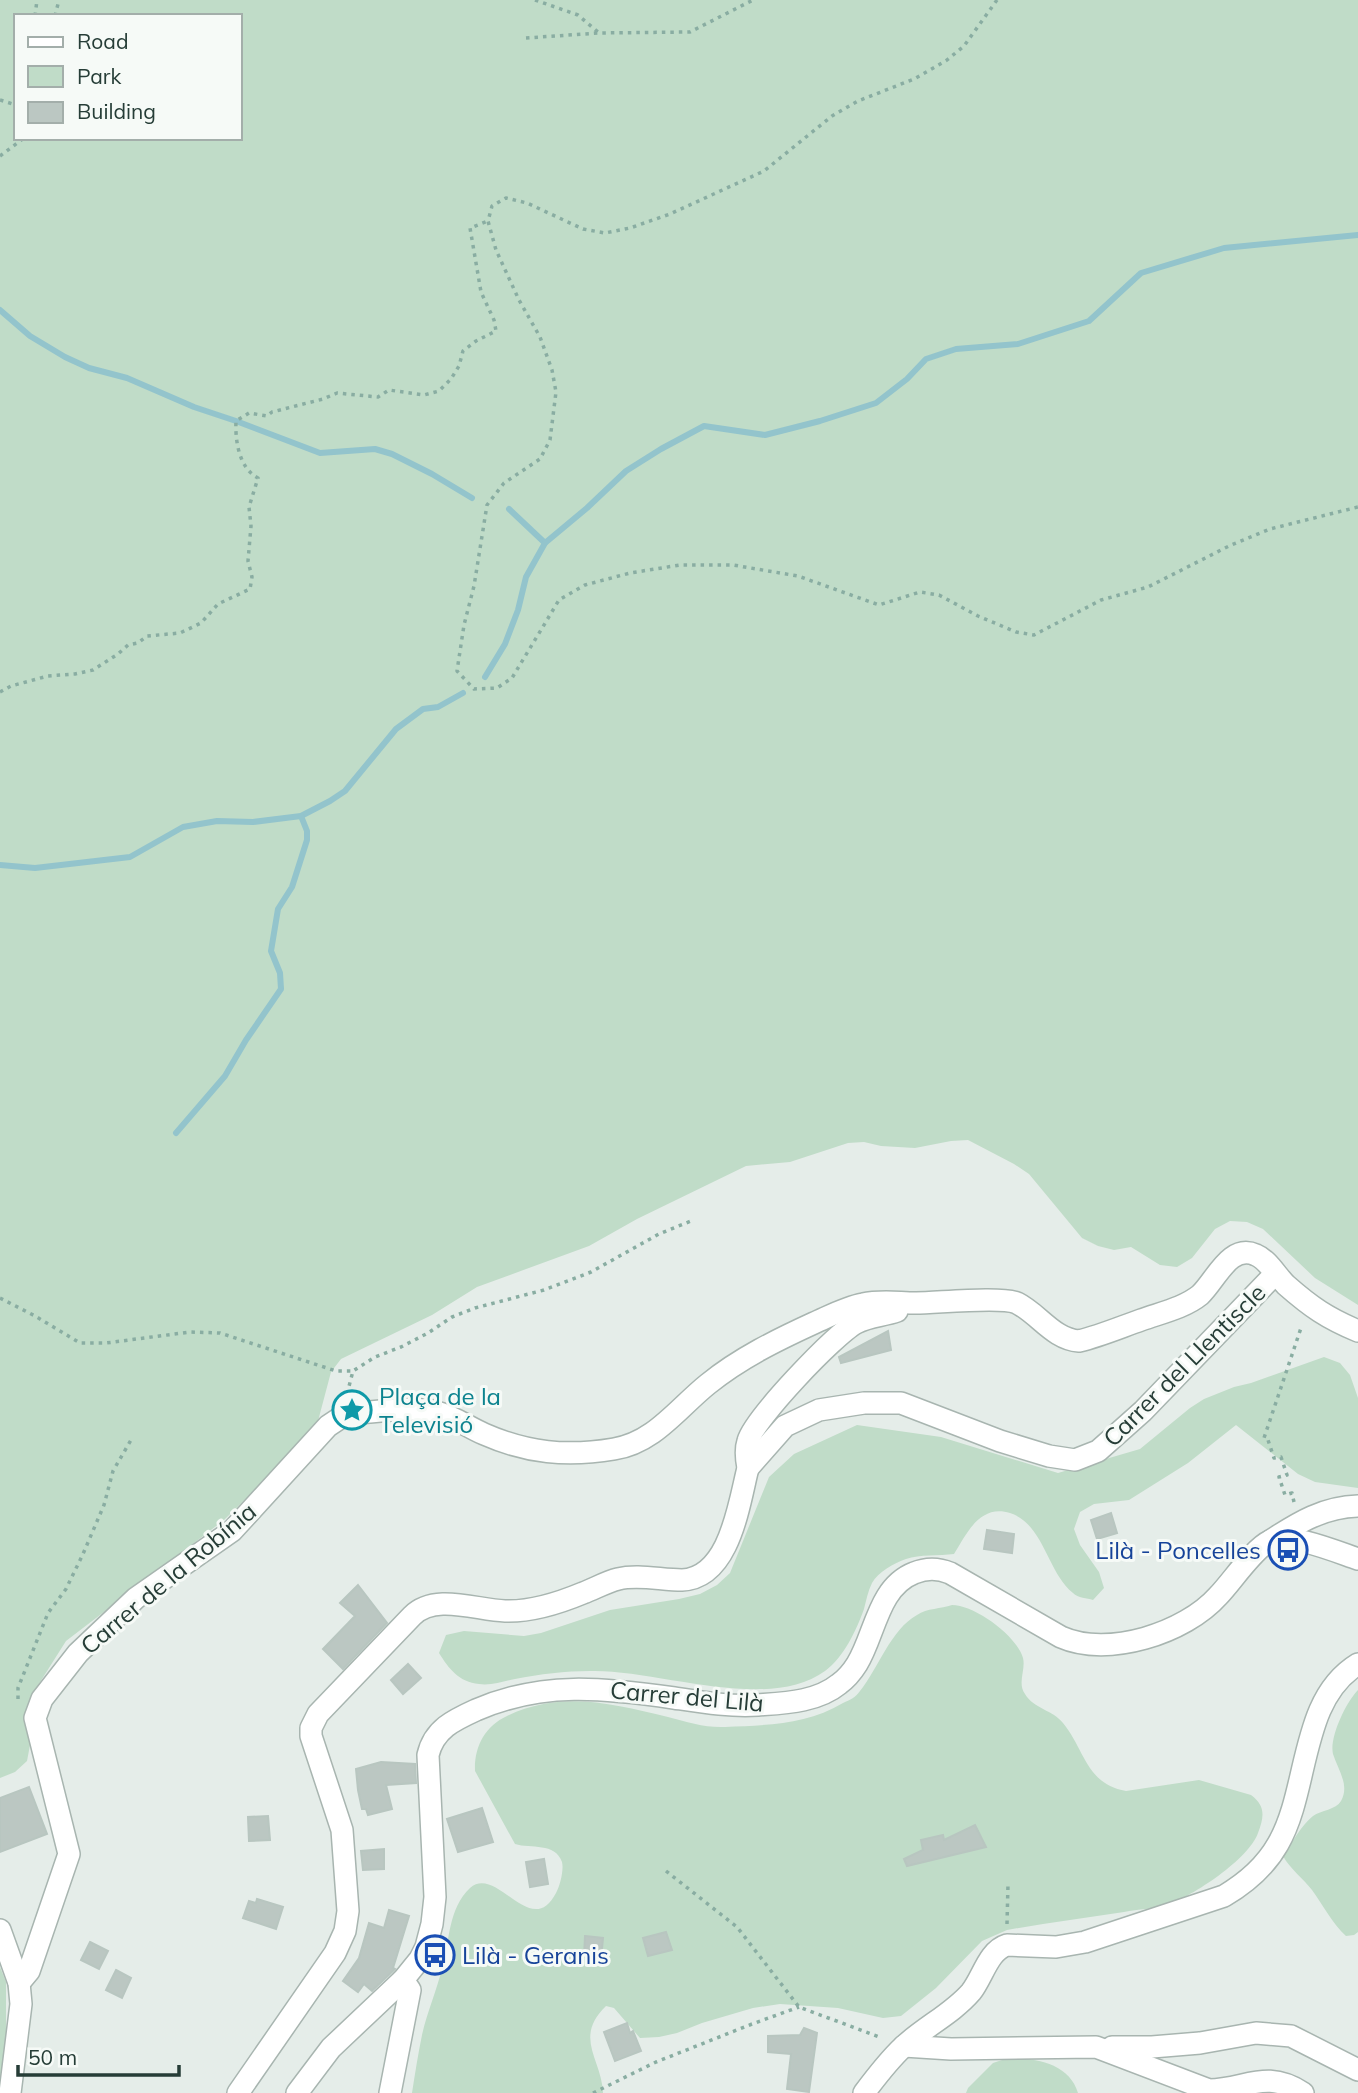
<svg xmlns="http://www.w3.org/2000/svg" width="1358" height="2093" font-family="Mulish,sans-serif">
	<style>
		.green { fill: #c0dcc8; fill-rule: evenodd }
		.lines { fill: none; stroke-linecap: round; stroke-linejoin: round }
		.stream { stroke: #93c4cc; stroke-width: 6 }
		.building { fill: #bbc7c2; stroke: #b8c6c0; stroke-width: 2 }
		.street-casing { stroke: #a8b5b0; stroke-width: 24 }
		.path { stroke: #89ada2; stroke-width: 3.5; stroke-dasharray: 3.5 5; stroke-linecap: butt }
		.street { stroke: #fff; stroke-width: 21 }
		.labels { text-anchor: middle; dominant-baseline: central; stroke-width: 6; stroke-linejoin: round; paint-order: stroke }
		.street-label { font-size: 24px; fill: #263d37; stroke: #f6faf7 }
		.culture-label { font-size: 24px; fill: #0d838f; stroke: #f6faf7; text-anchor: start }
		.transit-label { font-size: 24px; fill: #164399; stroke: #f6faf7; text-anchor: end }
	</style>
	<rect width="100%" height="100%" fill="#e5ede9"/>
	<g class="green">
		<path d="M0,0H1358V1305L1315,1278L1263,1229L1247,1222L1230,1221L1215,1229L1192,1258L1177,1267L1160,1265L1131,1247L1114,1250L1098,1246L1082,1238L1029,1174L1014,1164L968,1140L951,1141L915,1148L881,1146L864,1142L848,1143L790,1162L746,1166L637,1219L589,1246L477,1287L432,1315L341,1359L331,1372L318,1421L298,1448L224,1520L66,1641L30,1698V1745L27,1761L15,1772L0,1778ZM16,16H240V138H16Z"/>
		<path d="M1324,1357L1340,1363L1350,1375L1358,1398V1488L1315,1482L1298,1474L1236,1425L1188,1463L1129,1500L1094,1504L1080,1512L1074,1529L1080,1545L1099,1572L1104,1588L1093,1600C1087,1598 1078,1598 1073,1593C1047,1572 1044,1524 1010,1513C980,1504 967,1533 954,1554C939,1556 920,1554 906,1559C894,1563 878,1572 872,1583C868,1591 866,1601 864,1609C856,1631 844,1657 825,1671C768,1713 657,1669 590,1671C565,1671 540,1674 515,1679C503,1681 491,1686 479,1684C459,1682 449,1669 439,1653L446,1635L464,1631L524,1636L541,1633L610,1610L679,1599L700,1594L717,1585L730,1573L769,1477L794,1454L857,1425L941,1437L1058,1473L1140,1449L1190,1408L1204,1399L1234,1387L1251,1383Z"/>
		<path d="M952,1605C975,1605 1017,1636 1023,1658C1026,1670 1017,1683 1025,1694C1034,1709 1053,1710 1063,1723C1085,1750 1086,1784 1126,1791L1199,1780L1251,1795C1266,1806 1264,1817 1258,1833C1249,1859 1193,1896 1167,1905C1154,1909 1138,1909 1124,1912C1085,1918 1046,1923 1007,1930L982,1941L936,1988L901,2016L883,2018L838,2008L780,2004L753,2008L702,2023L677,2033L659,2037L640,2038L614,2008L606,2006C573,2038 602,2059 603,2093H412C415,2074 418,2054 422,2035C427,2012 437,1990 442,1968C450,1940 448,1909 470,1888C497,1864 531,1941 556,1893C560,1886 564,1870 562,1862C555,1842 531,1849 515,1844L475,1771C474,1747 485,1726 507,1716C562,1690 612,1704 668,1717C687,1722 706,1728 725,1727C767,1725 806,1725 843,1703C850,1700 856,1697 860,1691C878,1669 891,1629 917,1615C927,1608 941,1609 952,1605Z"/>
		<path d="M1358,1690V1932L1354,1935L1346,1936C1332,1923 1323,1905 1312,1890C1303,1878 1290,1869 1283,1856C1292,1843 1300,1827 1313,1816C1321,1810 1336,1810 1341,1801C1350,1785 1338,1770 1333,1754C1329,1738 1346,1702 1358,1690Z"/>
		<polygon points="0,1967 6,1982 6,2093 0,2093"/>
		<path d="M1008,2058C1036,2058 1069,2063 1078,2093H966L968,2088L993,2063Z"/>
	</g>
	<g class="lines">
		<g class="stream">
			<polyline points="0,310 30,336 65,357 89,368 127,378 194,407 236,421 320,453 375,449 392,454 432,474 472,498"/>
			<polyline points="509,509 545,543"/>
			<polyline points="485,677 505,644 518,610 526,577 545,543 587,508 626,471 661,449 704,426 765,435 820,421 876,403 907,379 926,359 956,349 1018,344 1089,321 1141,273 1224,248 1358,235"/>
			<polyline points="0,865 35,868 130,857 183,827 217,821 253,822 301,816 330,801 345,791 396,729 423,709 438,707 463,693"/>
			<polyline points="176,1133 225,1076 246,1040 281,989 280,973 271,951 278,909 292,887 307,840 307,831 301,816"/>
		</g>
	</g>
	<g class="building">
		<polygon points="888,1331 891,1350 841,1363 839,1357"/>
		<polygon points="1111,1513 1117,1533 1097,1539 1091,1520"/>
		<polygon points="987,1530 1014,1534 1012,1553 984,1549"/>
		<polygon points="358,1585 387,1623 343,1669 323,1649 355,1616 340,1603"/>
		<polygon points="408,1664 421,1678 403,1694 391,1680"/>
		<polygon points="381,1762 415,1764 416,1783 386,1785 392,1809 368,1815 366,1809 362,1809 358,1790 356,1769"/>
		<polygon points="29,1787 47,1834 0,1852 0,1798"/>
		<polygon points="482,1808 493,1842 458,1852 447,1819"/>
		<polygon points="268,1816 270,1840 249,1841 248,1817"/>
		<polygon points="975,1825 986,1847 907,1866 904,1859 923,1850 921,1840 943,1835 944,1840"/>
		<polygon points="384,1849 384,1869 363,1870 361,1851"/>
		<polygon points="544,1859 548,1884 530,1887 526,1862"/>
		<polygon points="257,1899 283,1907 276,1929 243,1918 249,1901 256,1903"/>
		<polygon points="389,1910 409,1916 393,1968 395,1969 372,1991 364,1984 358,1992 343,1981 359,1958 369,1923 384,1928"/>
		<polygon points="666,1932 672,1950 648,1956 643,1938"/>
		<polygon points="585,1936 603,1938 601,1960 584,1957"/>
		<polygon points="90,1942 108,1951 99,1969 81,1960"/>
		<polygon points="116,1970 131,1978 122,1998 106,1990"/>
		<polygon points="627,2023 630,2033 633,2031 641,2051 615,2061 604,2032"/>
		<polygon points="804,2028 817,2033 809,2092 787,2089 791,2054 768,2052 768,2036 800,2035"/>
	</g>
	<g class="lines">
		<g class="street-casing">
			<g id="street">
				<polyline points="748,1468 785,1426 819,1410 864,1403 901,1403 1000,1441 1049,1456 1075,1460 1098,1451 1143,1411 1275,1274"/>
				<path d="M1270,1541C1299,1522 1324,1507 1358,1506"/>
				<polyline points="0,1930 19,1983 21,2004 10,2093"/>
				<path d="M19,1983L29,1971L69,1854L35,1718L42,1699L78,1653L136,1598L232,1531L328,1426L346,1414C373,1413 410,1405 436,1412C453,1416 468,1427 484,1434C527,1453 567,1457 614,1449C654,1443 678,1408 708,1384C740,1358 777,1340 814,1323C830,1316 846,1307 863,1304C881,1300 899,1303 916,1303C937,1303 1001,1296 1017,1303C1039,1314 1053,1339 1079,1341C1100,1336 1121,1327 1141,1320C1160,1313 1184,1308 1200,1295C1216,1280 1230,1243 1256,1255C1268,1260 1276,1275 1286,1285C1311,1307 1327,1318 1358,1331"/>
				<path d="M904,2046L951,2049L1096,2047L1209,2090C1247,2089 1266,2069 1303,2093"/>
				<polyline points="1112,2047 1152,2047 1200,2043 1256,2033 1291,2036 1358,2070"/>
				<path d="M238,2093L335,1953L345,1931L348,1911L342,1830L311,1736V1728L318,1714L412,1616C435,1593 476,1610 505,1611C531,1612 559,1603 583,1593C594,1589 606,1582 618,1579C638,1574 661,1580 682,1580C730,1578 739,1503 748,1468C746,1458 745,1450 748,1441C754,1419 834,1335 856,1323C869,1316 883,1316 897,1311"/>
				<path d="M297,2093L331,2048L403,1980L420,1959L426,1947L432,1924L435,1897L428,1755C434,1729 454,1720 476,1710C543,1681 604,1688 674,1698C701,1702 731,1707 758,1705C785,1703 817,1702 839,1684C846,1679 852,1672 857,1664C875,1635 878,1587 914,1573C926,1568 938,1568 950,1573L1061,1637C1108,1658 1185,1633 1218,1596C1231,1583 1254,1548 1270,1541C1290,1532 1337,1552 1358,1559"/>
				<polyline points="390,2093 410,1990 403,1980"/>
				<path d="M864,2093C876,2077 888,2061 903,2047C924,2027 952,2014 971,1992C983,1977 988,1951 1007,1945L1056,1947L1085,1942L1224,1896C1246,1883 1265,1867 1278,1844C1310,1789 1299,1700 1358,1664"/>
			</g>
		</g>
		<g class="path">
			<polyline points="535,0 578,15 599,33"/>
			<polyline points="997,0 964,46 947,60 914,79 858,101 832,116 764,171 670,214 630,228 605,233 583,229 527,203 506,198 492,206 488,221 496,250 519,300 540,337 552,370 556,392 550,440 540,459 504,483 487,505 474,586 464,625 457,671 474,689 497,688 512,678 559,600 585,585 630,573 680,565 733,565 798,576 879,605 920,592 939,595 978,616 1016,632 1034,635 1101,600 1148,587 1229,546 1270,529 1358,507"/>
			<polyline points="35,16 37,0"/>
			<polyline points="55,16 59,0"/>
			<polyline points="526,38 599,33 690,32 753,0"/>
			<polyline points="0,100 16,105"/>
			<polyline points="0,156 24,138"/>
			<path d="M0,692L11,686L48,676L75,674L93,670L118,654L128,645L138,643L147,636L180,633L201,623L218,604L250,589L252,577L248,561L251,526L249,507L258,478C239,468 235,441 236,421L249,413L267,416L272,412L323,399L337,393L378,397L389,390L424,395L439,391L451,379L459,366L463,351L476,341L496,331L494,320L481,292L470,228L488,221"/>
			<polyline points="0,1298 35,1316 80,1343 106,1343 190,1332 220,1333 336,1371 353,1371"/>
			<polyline points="347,1394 353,1371 375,1357 401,1347 428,1333 452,1317 475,1308 544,1290 591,1272 659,1234 691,1221"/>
			<polyline points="1294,1502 1292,1493 1285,1495 1279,1477 1287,1475 1281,1457 1274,1458 1268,1440 1264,1438 1302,1325"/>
			<polyline points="18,1699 18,1688 48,1613 66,1589 83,1554 104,1505 113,1471 131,1440"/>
			<polyline points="666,1871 737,1927 799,2007 882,2038"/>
			<polyline points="1007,1924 1008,1884"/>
			<polyline points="593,2093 656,2062 752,2024 799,2007"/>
		</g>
		<use href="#street" class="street"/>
	</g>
	<defs>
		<g id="sight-ring" transform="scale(2.0125)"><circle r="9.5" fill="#f6faf7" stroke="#0f9aa8" stroke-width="1.5"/><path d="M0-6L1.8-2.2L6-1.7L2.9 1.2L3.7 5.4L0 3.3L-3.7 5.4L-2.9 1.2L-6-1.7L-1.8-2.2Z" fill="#0f9aa8"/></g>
		<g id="bus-ring" transform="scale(2.0125)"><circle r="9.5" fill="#f6faf7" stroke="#1a4fb4" stroke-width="1.5"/><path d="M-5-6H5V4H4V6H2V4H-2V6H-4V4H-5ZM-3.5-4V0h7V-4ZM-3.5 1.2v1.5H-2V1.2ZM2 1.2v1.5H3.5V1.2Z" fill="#1a4fb4"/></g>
	</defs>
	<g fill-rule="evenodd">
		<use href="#sight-ring" x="352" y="1410"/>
		<use href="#bus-ring" x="1288" y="1550"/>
		<use href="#bus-ring" x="435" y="1955"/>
	</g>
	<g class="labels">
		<g class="street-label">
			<text transform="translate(1184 1365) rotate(-45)">Carrer del Llentiscle</text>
			<text transform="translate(168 1578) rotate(-40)">Carrer de la Robínia</text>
			<text transform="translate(687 1696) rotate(5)">Carrer del Lilà</text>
		</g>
		<g class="culture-label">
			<text x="379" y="1396">Plaça de la<tspan x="379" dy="28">Televisió</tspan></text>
		</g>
		<g class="transit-label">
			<text x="1261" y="1550">Lilà - Poncelles</text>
			<text x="462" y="1955" text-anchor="start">Lilà - Geranis</text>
		</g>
	</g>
	<rect x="14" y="14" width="228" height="126" fill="#f6faf7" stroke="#a3aeaa" stroke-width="2"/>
	<rect x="28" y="37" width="35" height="10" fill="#ffffff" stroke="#a3aeaa" stroke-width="2"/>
	<text x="77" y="49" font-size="21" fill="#263d37">Road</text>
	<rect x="28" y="66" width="35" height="21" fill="#c0dcc8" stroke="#a3aeaa" stroke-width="2"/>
	<text x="77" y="84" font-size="21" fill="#263d37">Park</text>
	<rect x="28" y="102" width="35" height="21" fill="#bbc7c2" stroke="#a3aeaa" stroke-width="2"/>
	<text x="77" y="119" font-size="21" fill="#263d37">Building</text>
	<path d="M18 2065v10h161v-10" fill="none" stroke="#263d37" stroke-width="3.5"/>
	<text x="28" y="2065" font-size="21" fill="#263d37" stroke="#f6faf7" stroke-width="5" paint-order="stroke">50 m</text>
</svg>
